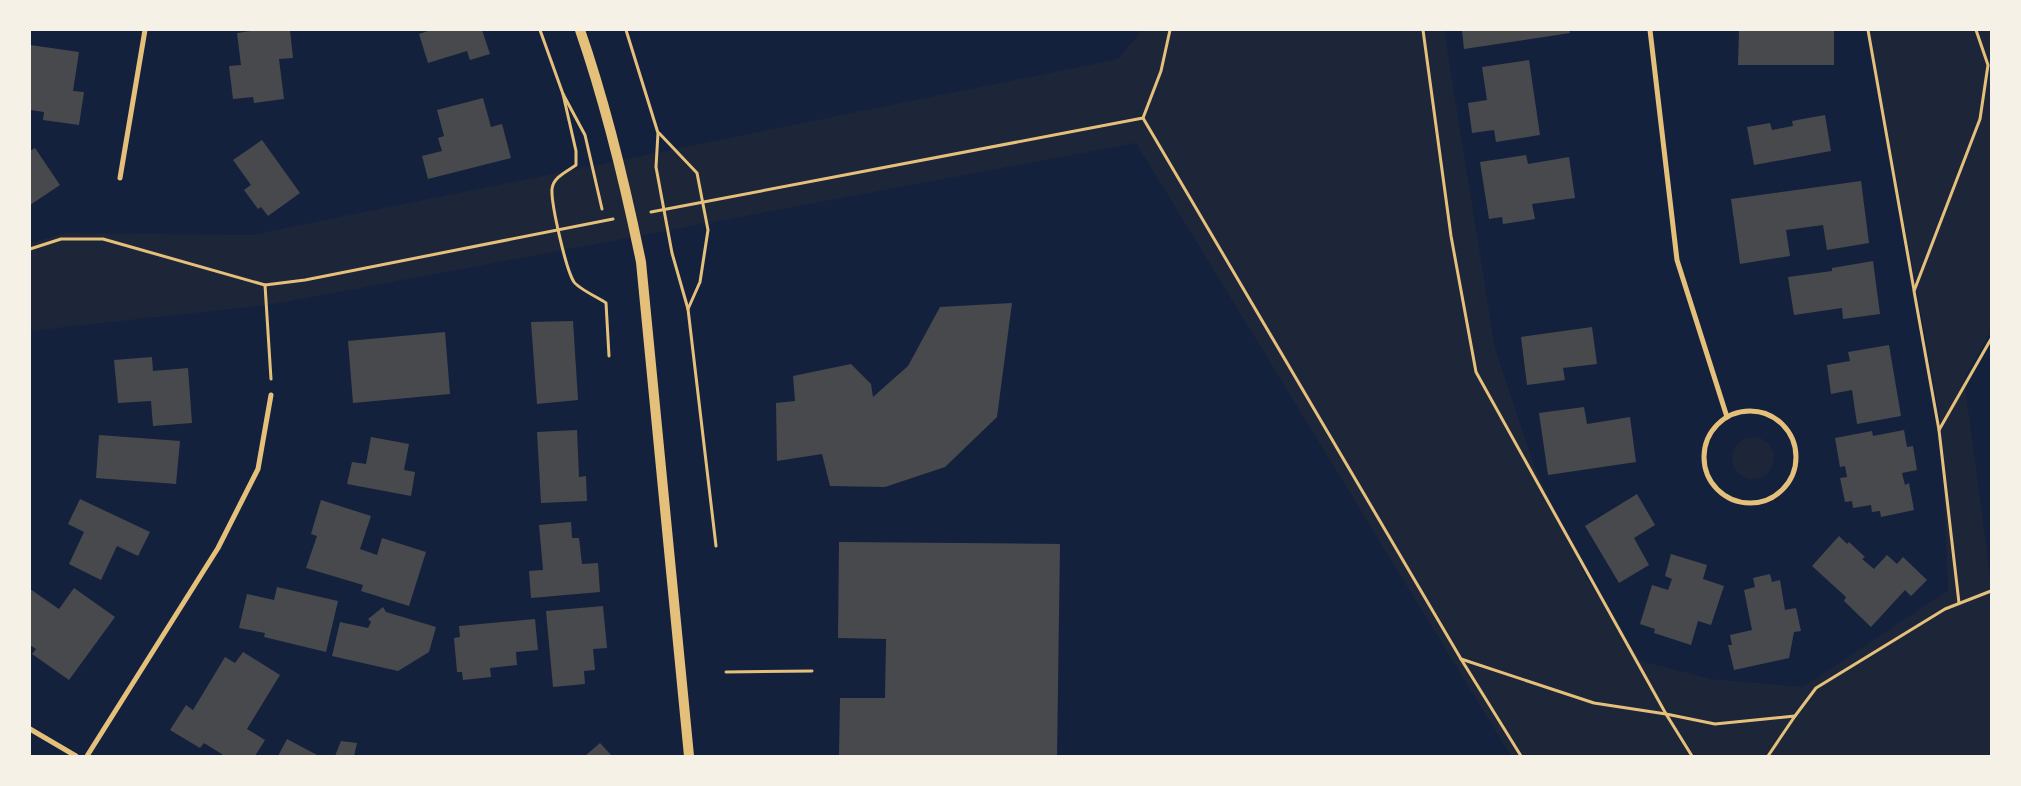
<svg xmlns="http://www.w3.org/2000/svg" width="2021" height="786" font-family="Rubik,sans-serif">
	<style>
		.green { fill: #1d2539 }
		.building { fill: #48494c }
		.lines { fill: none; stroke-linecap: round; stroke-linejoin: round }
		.path { stroke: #e5c07b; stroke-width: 3 }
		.minor { stroke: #e5c07b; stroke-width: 5 }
		.secondary { stroke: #e5c07b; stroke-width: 10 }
	</style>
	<rect width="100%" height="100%" fill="#14213d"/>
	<g class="green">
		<polygon points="1142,30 1444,30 1495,348 1535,468 1587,579 1641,661 1710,679 1803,687 1948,590 1941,423 1869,30 1991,30 1991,331 1964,378 1991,582 1991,756 1511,756 1136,143 274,304 30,331 30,243 66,233 252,235 1118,59"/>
		<circle cx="1753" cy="458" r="21"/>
	</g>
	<g class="building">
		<polygon points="257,30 290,30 293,58 279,59 284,99 254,103 253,97 233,99 229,66 241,65 237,33"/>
		<polygon points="431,30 482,30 490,54 470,60 467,51 428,63 419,34"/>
		<polygon points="1462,30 1569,30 1570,33 1464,49"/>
		<polygon points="1739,30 1834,30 1834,65 1738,65"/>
		<polygon points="30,45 79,52 73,91 84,92 79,125 43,120 44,112 30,110"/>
		<polygon points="1529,60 1540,135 1496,142 1494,130 1472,133 1468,103 1487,100 1482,67"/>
		<polygon points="483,98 491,127 502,124 511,158 428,179 422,156 442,151 438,138 444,136 437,110"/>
		<polygon points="1825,115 1831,151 1754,165 1747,127 1770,123 1772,130 1793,126 1792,121"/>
		<polygon points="262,140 300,193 268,216 261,207 258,209 244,190 251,185 233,160"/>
		<polygon points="35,148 60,185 30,205 30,151"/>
		<polygon points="1526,155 1528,164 1569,157 1575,198 1532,204 1535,219 1503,224 1502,217 1489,219 1480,162"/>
		<polygon points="1861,181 1869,243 1827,250 1823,225 1786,230 1790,256 1740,264 1731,199"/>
		<polygon points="1873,261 1880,314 1843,319 1842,308 1794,315 1788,277 1832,271 1832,268"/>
		<polygon points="1012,303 997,417 945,467 885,487 830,486 822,454 777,461 776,403 795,401 793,376 851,364 871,384 873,397 908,366 940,307"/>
		<polygon points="573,321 578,400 537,404 531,322"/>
		<polygon points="1592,327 1597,364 1563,368 1565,380 1527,385 1521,337"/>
		<polygon points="445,332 450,394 353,403 348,341"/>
		<polygon points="1889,345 1901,416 1857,424 1852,390 1831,394 1827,365 1850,361 1848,352"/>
		<polygon points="152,357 153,371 188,368 192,423 153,426 151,401 118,403 114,360"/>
		<polygon points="1584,407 1587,424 1630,417 1636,462 1548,475 1539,413"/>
		<polygon points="577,430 579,477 586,476 587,501 541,503 537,432"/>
		<polygon points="1904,430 1907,447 1913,446 1917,470 1902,473 1905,485 1909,483 1914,510 1881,517 1880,511 1872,512 1871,505 1853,508 1852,501 1845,502 1840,478 1847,477 1845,466 1840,467 1835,438 1872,431 1873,436"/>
		<polygon points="99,435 180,441 176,484 96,478"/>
		<polygon points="371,437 409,444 404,470 415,472 411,496 347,484 352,462 366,464"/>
		<polygon points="1637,494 1655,525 1634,538 1649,565 1619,583 1585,526"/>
		<polygon points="80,499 150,532 138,556 117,546 101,580 69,564 84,532 68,524"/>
		<polygon points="321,500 371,516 360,549 377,555 382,538 426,552 409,606 361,591 363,585 306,568 317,536 311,534"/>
		<polygon points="571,522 572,538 579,538 582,564 598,563 600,592 531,598 529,571 543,570 539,525"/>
		<polygon points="1839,536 1847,544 1849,542 1865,557 1862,559 1874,569 1887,555 1897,564 1903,557 1927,580 1911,596 1905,590 1871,627 1844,601 1846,597 1812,566"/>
		<polygon points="839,542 1060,544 1057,756 839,756 840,698 885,698 886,639 838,638"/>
		<polygon points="1671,554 1707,565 1703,579 1724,586 1711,625 1698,621 1691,645 1654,633 1655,629 1640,624 1652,585 1668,590 1672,579 1665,576"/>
		<polygon points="1770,574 1772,582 1780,580 1785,610 1796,608 1801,631 1794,632 1789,658 1734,670 1728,645 1732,645 1730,635 1752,630 1744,590 1755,587 1753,578"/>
		<polygon points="277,587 338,601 326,652 264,637 265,633 239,628 247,594 274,600"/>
		<polygon points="74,588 115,617 69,680 32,654 36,649 30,645 30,589 59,609"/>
		<polygon points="603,606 607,648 593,649 595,670 584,671 585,684 553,687 546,611"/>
		<polygon points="383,607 386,612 436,627 429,652 398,671 332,656 340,622 368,628 371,622 368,619"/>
		<polygon points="535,619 538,650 516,652 517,665 490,668 491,677 463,680 462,672 457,672 454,638 460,637 459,626"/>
		<polygon points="243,652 280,675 247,729 265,740 255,756 225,756 204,743 200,748 170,730 186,705 193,710 225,657 235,663"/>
		<polygon points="287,739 319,756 278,756"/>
		<polygon points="341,741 357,743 354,756 335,756"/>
		<polygon points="600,743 612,756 585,756"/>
	</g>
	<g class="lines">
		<g class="path">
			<polyline points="540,30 563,94 585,135 602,209"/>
			<polyline points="626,30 658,133 656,167 672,253 688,309 716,546"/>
			<polyline points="1423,30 1451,236 1476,372 1666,714 1692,756"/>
			<polyline points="1868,30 1914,290"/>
			<path d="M563,94L576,151V165C568,171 553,177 552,189C551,204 566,270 574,282C579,289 599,298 606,303L609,356"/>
			<polyline points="1143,118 1161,71 1170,30"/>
			<polyline points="659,133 697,173 708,230 700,282 688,309"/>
			<polyline points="651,212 1143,118 1461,659 1521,756"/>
			<polyline points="30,249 61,239 103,239 265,285 305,280 613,219"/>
			<polyline points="265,285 271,379"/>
			<polyline points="1939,430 1991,339"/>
			<polyline points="1959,603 1939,430 1914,291 1980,119 1988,65 1976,30"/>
			<polyline points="1461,659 1594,703 1666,714 1715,724 1795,716"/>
			<polyline points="726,672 812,671"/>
			<polyline points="1768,756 1795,716 1816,688 1945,609 1991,591"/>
		</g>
		<g class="minor">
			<polyline points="1650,30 1677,260 1727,417"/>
			<polyline points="120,178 145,30"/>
			<circle cx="1750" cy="457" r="46"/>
			<polyline points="30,729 76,756"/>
			<polyline points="87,756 218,548 258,469 271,395"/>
		</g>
		<path class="secondary" d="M580,30C606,105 625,184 641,262L689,756"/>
	</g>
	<rect width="2021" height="786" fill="none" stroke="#f6f1e7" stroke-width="62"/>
</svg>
